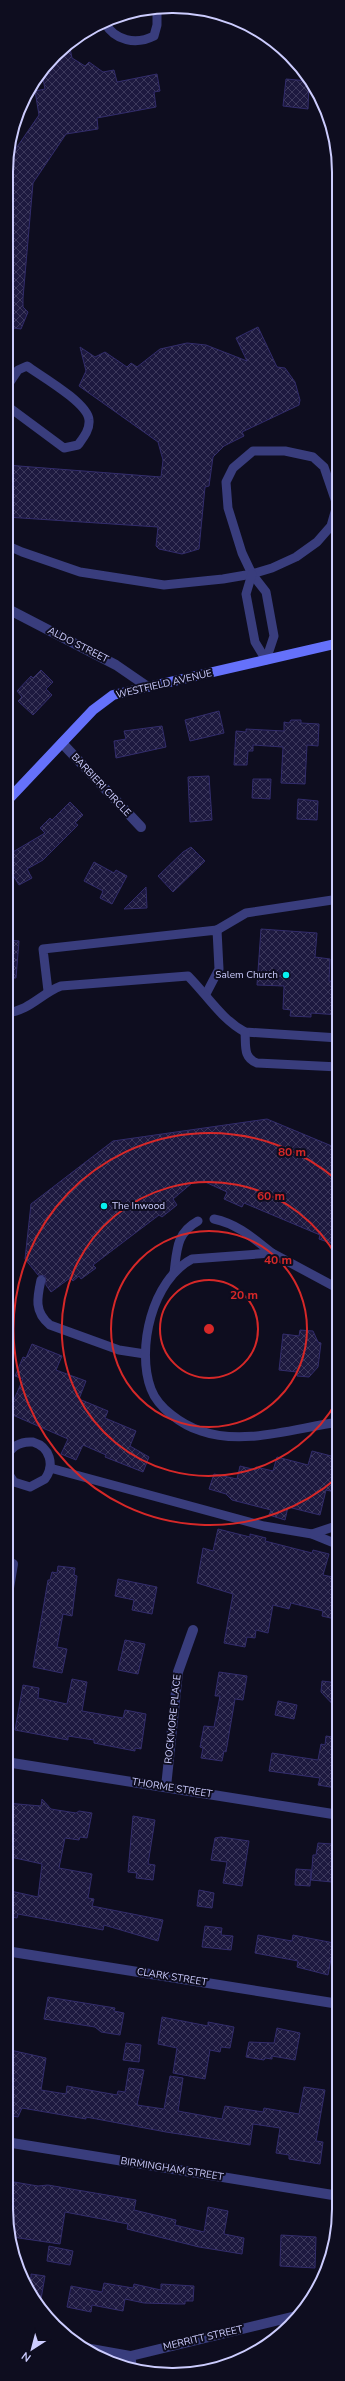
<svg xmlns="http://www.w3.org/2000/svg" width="345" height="2381" font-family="'Nunito Sans',sans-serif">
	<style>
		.building { fill: url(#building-cross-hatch); stroke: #322c6b }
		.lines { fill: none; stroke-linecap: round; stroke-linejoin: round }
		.lane { stroke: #393d7d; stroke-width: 9 }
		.street { stroke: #393d7d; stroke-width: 10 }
		.secondary { stroke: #6571fb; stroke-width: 10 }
		.ring { fill: none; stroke: #d62828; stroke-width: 2 }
		.poi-dot { fill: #06f0ef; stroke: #0e0d1f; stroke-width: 1.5 }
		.labels { text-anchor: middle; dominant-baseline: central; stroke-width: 4; stroke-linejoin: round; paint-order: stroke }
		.street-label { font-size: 10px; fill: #ccccfe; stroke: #0e0d1f }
		.poi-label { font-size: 10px; fill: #ccccfe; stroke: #0e0d1f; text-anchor: end }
		.rim { fill: none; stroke: #ccccfe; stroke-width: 2 }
		.centre { fill: #d62828; stroke: #0e0d1f; stroke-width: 2 }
		.ring-label { font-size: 12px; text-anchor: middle; font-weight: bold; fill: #d62828; stroke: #0e0d1f; stroke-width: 4; stroke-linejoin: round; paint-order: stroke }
	</style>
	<defs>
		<pattern id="building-cross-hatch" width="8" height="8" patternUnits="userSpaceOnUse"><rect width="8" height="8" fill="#1d193f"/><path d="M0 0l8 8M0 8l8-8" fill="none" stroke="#3d395c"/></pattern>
	</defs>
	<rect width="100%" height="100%" fill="#0e0d1f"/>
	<g class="building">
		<polygon points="69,43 72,58 85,66 89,62 103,72 114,70 117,82 157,74 160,91 154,92 156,107 97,118 98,129 66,134 33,183 23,298 23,307 28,312 21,329 6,327 6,163 39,115 35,91 45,89 42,74 63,47"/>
		<polygon points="286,79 309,81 308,109 283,106"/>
		<polygon points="258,327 277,367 285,368 295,382 300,400 299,405 242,432 244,436 224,446 213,457 209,486 205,487 199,549 182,554 159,549 156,546 158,527 6,517 6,465 161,477 163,460 158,442 79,386 86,371 80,347 95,357 105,352 127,367 131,363 137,367 160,349 187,343 206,345 247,361 236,338"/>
		<polygon points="41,670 53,682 46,689 52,695 33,715 18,701 22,697 17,691 31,676 33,678"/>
		<polygon points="219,711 224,733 190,741 185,720"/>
		<polygon points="291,720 301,720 301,723 319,724 318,746 307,745 305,784 281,783 283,747 253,745 253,751 248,751 247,765 234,765 236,731 246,732 246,729 284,731 284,722 289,723"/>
		<polygon points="162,726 166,747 116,758 114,741 126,739 124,731"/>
		<polygon points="209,776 212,820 190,822 188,777"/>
		<polygon points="253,779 271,779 270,799 252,798"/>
		<polygon points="298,799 318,801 317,820 297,819"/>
		<polygon points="70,802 83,815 75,823 78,825 43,860 27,869 32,878 19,885 6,864 6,856 45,833 40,828 50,818 52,820"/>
		<polygon points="191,847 205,861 173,892 158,876 183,852"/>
		<polygon points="94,862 114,873 116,870 127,876 112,904 100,898 103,891 84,881"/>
		<polygon points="146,887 147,908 124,909"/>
		<polygon points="261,929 317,933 315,957 330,959 329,981 339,982 339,1015 311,1013 311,1017 290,1016 291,1010 283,1009 284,986 257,985"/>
		<polygon points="6,940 19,941 16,978 6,978"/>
		<polygon points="267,1119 339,1149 339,1246 319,1239 320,1235 244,1203 242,1207 224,1199 227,1192 203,1181 192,1183 173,1199 177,1205 162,1217 159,1215 93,1265 96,1268 81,1279 79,1276 73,1281 70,1278 51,1292 46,1285 45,1276 38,1275 25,1259 31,1204 113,1141"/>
		<polygon points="300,1330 313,1331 318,1342 321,1343 318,1367 309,1377 297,1376 297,1372 279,1370 283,1334 299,1336"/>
		<polygon points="32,1344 62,1356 56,1370 86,1381 79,1399 108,1411 105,1418 136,1431 130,1446 149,1457 143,1472 105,1457 106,1455 83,1445 76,1460 61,1454 68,1439 8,1413 23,1379 15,1376 23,1357 26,1358"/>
		<polygon points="312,1451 339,1458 339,1479 335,1492 326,1490 320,1515 288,1507 285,1520 269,1515 271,1510 232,1500 226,1494 209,1489 214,1474 237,1479 240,1466 256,1470 256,1467 273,1471 277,1457 308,1465"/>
		<polygon points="218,1529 250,1537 250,1534 266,1538 265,1541 312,1553 313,1550 329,1554 323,1575 333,1577 332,1581 339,1582 339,1620 322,1616 323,1611 291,1603 289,1609 273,1605 268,1633 256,1630 255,1638 247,1637 245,1647 224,1643 233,1594 197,1583 203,1548 213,1551"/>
		<polygon points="58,1566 75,1568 74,1575 77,1576 72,1616 63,1614 57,1647 67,1649 62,1673 33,1667 48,1580 50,1580 52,1572 57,1573"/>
		<polygon points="118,1579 157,1587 152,1614 132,1610 134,1600 115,1596"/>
		<polygon points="125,1640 145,1644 138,1674 118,1670"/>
		<polygon points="219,1672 247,1676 243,1700 235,1699 226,1752 224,1751 222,1761 201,1758 203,1748 200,1747 204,1726 214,1727 220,1696 215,1696"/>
		<polygon points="72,1679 87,1682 82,1711 123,1718 125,1710 146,1714 141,1749 135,1748 135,1751 94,1743 94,1740 68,1736 68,1740 15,1730 23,1685 39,1688 38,1698 67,1704"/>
		<polygon points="322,1681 339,1683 339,1711 321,1692"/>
		<polygon points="278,1701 297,1705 294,1719 275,1715"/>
		<polygon points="326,1736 339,1738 339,1779 336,1788 318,1785 320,1778 269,1771 272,1753 318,1760 321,1744 325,1745"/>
		<polygon points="42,1799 51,1809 76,1813 79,1811 92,1813 87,1838 80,1837 79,1840 65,1838 59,1868 92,1874 88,1898 94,1899 92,1906 163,1920 158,1941 104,1925 103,1930 18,1914 17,1918 6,1916 6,1890 38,1897 42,1864 6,1856 6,1803 41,1806"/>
		<polygon points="133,1816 155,1820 148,1864 155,1865 153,1880 136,1878 137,1873 128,1872"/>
		<polygon points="221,1837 249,1841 242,1886 223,1883 227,1862 211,1860 215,1838"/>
		<polygon points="318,1843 332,1844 331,1856 335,1856 332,1882 311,1880 313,1855 316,1855"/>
		<polygon points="296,1869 311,1870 310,1886 295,1885"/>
		<polygon points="199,1890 214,1893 212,1908 197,1906"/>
		<polygon points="205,1926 222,1928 221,1935 233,1936 231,1950 202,1947"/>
		<polygon points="258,1935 292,1941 293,1935 334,1943 328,1975 297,1967 298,1961 255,1953"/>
		<polygon points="48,1997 115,2008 114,2011 124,2013 120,2035 101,2032 95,2027 44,2019"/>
		<polygon points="162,2017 208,2026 208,2022 234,2027 230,2048 221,2047 220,2052 210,2050 205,2079 173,2073 177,2048 158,2044"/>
		<polygon points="277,2028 300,2033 295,2060 272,2056 272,2059 265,2058 264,2060 246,2057 249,2042 274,2043"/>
		<polygon points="126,2043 141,2045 139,2062 123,2060"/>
		<polygon points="6,2049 46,2058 41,2090 66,2094 67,2086 117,2095 118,2091 125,2092 129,2068 144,2070 137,2105 164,2109 170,2076 183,2078 178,2111 222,2119 225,2106 263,2112 264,2108 299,2114 304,2087 325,2090 316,2141 323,2142 320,2164 289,2159 289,2155 276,2153 280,2128 253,2124 250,2145 166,2132 86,2117 86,2119 22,2108 18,2117 6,2115"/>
		<polygon points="14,2182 38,2186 48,2185 136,2200 134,2210 176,2220 175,2225 204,2232 208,2207 228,2211 224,2234 244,2238 242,2254 199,2247 127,2229 128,2224 65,2212 60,2244 12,2237 10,2228 14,2205 10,2205"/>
		<polygon points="281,2235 316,2237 315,2268 280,2266"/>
		<polygon points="49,2246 73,2251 70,2265 47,2261"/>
		<polygon points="31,2274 45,2276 40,2305 22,2277 31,2278"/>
		<polygon points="104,2283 133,2288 134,2284 161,2290 161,2284 194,2286 193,2301 185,2301 185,2304 177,2304 144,2303 125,2299 123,2311 92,2305 91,2312 67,2307 71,2286 102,2292"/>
	</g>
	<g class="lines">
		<g class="lane">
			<path d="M105,23C115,41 136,45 154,36L157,25V10"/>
			<path d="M6,405L64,448L78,445C83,438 90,430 89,420C88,403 41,376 27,366L18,370L6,388"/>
			<polyline points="6,545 22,552 80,572 164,585 223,579 252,574 272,568 296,557 317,542 331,526 337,505 324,467 313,457 285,451 253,451 233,468 226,482 228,508 242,553 252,574 266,592 274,636 266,660"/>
			<polyline points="252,574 246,594 255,642 266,660"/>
			<polyline points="217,930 246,913 339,899"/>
			<polyline points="48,991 43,949 217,930 219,969 206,994"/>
			<path d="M6,1013C31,1010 40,994 61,986L188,976C207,995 222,1020 245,1032L339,1038"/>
			<path d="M245,1032C246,1046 243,1058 257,1063L339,1067"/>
			<path d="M214,1219C238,1224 254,1239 272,1253"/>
			<path d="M174,1273C177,1250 176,1233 198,1221"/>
			<path d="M41,1280C37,1298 34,1312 50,1325L119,1350L145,1354"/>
			<path d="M339,1289L272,1253L192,1259C152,1280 136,1349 151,1389C158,1408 182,1425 201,1431C244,1446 295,1428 339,1422"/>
			<polyline points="50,1468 264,1526 312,1534 339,1545"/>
			<path d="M6,1470L14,1482L30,1487L45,1479C55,1465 50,1447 33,1442C20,1441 10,1447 6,1459"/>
			<polyline points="312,1534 339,1525"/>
		</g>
		<g class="street">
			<polyline points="6,608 116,665 148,687"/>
			<polyline points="62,743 141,827"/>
			<polyline points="6,1606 13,1564"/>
			<polyline points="6,1762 339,1815"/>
			<polyline points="166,1787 178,1672 193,1630"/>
			<polyline points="6,1951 339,2004"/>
			<polyline points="6,2142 339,2196"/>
			<polyline points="85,2348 130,2356 132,2367"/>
			<polyline points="110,2361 296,2316"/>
		</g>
		<polyline class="secondary" points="6,802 93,710 113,695 339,643"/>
	</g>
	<g class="ring">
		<circle cx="209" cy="1329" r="49"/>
		<circle cx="209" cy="1329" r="98"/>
		<path d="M338 1399A147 147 0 1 1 338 1259"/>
		<path d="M338 1477A196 196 0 1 1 338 1181"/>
	</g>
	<g class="poi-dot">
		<circle cx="286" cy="975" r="4"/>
		<circle cx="104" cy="1206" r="4"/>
	</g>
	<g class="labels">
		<g class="street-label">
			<text transform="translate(78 645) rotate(27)">ALDO STREET</text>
			<text transform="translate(164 684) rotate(-13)">WESTFIELD AVENUE</text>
			<text transform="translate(101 785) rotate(47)">BARBIERI CIRCLE</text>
			<text transform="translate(173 1719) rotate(-84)">ROCKMORE PLACE</text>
			<text transform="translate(172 1788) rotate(9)">THORME STREET</text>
			<text transform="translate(172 1977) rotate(9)">CLARK STREET</text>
			<text transform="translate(172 2169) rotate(9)">BIRMINGHAM STREET</text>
			<text transform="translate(203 2338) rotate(-13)">MERRITT STREET</text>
		</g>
		<g class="poi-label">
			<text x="278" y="975">Salem Church</text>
			<text x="112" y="1206" text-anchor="start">The Inwood</text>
		</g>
	</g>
	<path d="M0 0H345V2381H0ZM172 13H173A159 159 0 0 1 332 172V2209A159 159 0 0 1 173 2368H172A159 159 0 0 1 13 2209V172A159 159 0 0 1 172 13Z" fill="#0e0d1f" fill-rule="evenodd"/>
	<path class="rim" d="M172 13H173A159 159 0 0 1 332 172V2209A159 159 0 0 1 173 2368H172A159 159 0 0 1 13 2209V172A159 159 0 0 1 172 13Z"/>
	<circle cx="209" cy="1329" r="6" class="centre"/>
	<g class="ring-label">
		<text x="292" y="1156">80 m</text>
		<text x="271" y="1200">60 m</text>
		<text x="278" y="1264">40 m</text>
		<text x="244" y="1299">20 m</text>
	</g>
	<g transform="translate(32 2349) rotate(216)" stroke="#0e0d1f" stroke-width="3" paint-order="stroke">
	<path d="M0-3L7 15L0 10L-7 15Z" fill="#ccccfe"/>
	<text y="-6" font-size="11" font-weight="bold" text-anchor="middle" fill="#ccccfe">N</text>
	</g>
</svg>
